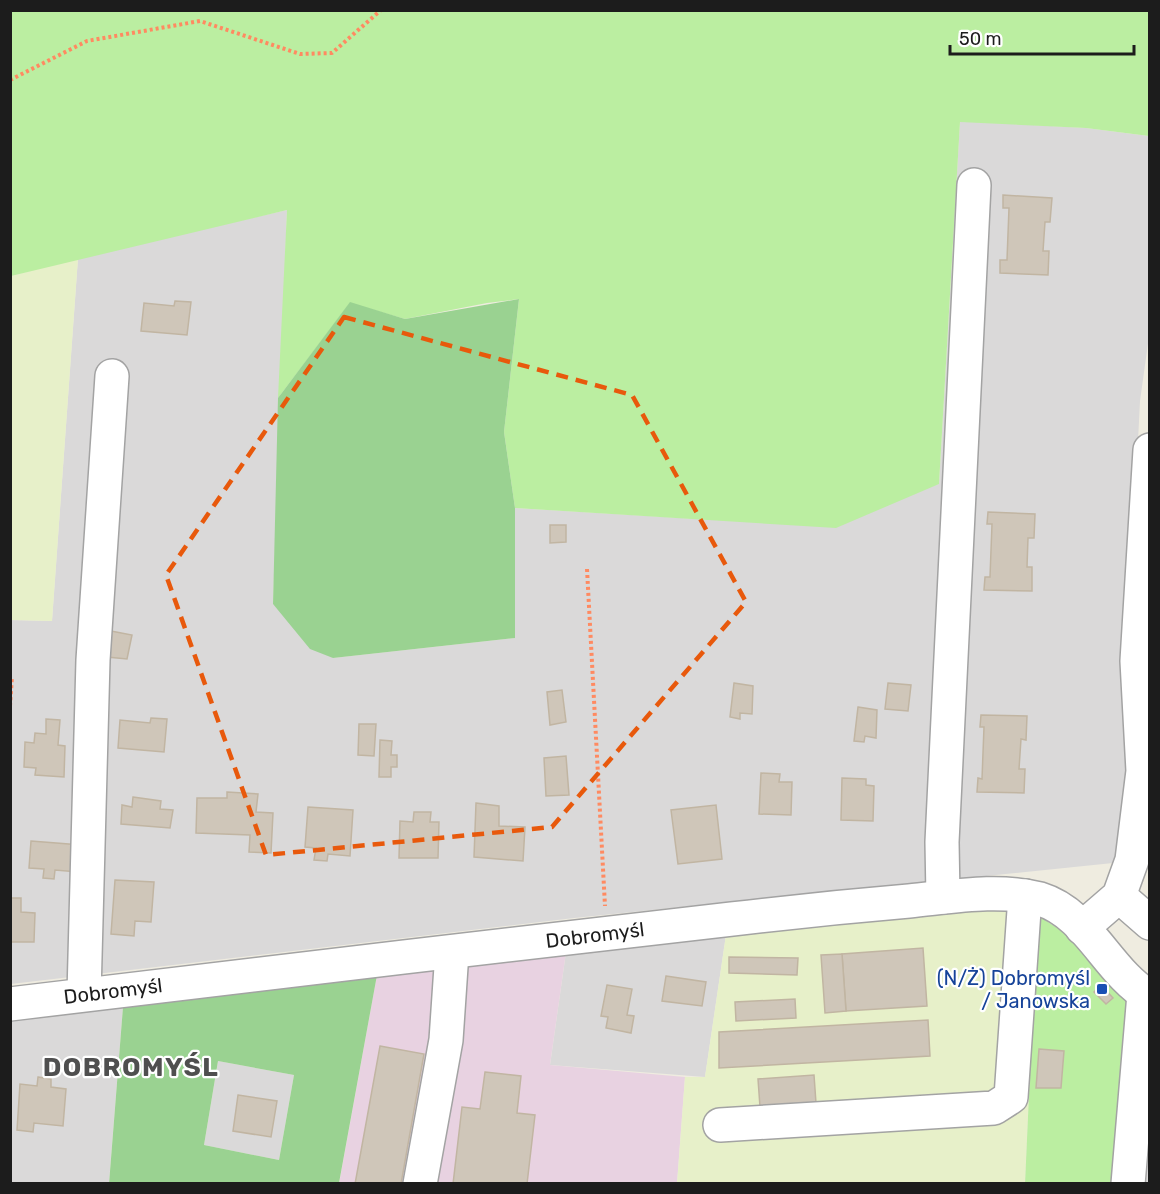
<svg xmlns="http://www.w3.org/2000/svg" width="1160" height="1194" font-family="Rubik,sans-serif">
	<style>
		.residential { fill: #dad9d9 }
		.industrial { fill: #e8d2e1 }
		.farmland { fill: #e7f0c9 }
		.grass { fill: #bbeea1 }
		.forest { fill: #9ad291; fill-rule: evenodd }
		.building { fill: #cfc6b9; stroke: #c1b5a2; stroke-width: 1.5 }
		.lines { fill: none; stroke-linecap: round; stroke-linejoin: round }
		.minor-casing { stroke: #a3a3a3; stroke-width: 36 }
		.path { stroke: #ff8a61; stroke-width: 4; stroke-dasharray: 3 3; stroke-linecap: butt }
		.minor { stroke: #fff; stroke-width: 33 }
		.marked { fill: none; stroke: #e8590c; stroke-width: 4.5; stroke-dasharray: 12 8; stroke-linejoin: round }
		.transit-dot { fill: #1a4fb4; stroke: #fff; stroke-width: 2 }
		.labels { text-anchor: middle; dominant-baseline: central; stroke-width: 4.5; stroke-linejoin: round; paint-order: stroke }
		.street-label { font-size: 20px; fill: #1c1c1c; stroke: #fff }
		.transit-label { font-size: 20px; fill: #164399; stroke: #fff; text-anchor: end }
		.district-label { font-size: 26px; font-weight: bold; letter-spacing: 1.5px; fill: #4f4f4f; stroke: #fff }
	</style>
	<rect width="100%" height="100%" fill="#efece0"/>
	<g class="residential">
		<polygon points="960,121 1086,128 1149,136 1150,329 1140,401 1129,621 1129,766 1123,849 1113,863 574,918 11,984 11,620 52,621 78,258 287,210 273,604 333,658 515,638 515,508 715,520 939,484"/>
		<polygon points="727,928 705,1077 550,1065 566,952"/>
		<polygon points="123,1007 109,1183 11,1184 11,1016"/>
		<polygon points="218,1061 294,1075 279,1160 204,1145"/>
		<polygon points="1149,1067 1149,1183 1141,1183"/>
	</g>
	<polygon class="industrial" points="566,952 550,1065 685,1077 677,1183 339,1184 377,975"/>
	<g class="farmland">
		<polygon points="78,258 52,621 11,620 11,276"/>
		<polygon points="1015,907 1037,915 1025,1183 677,1184 685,1077 705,1077 727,928"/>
	</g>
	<g class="grass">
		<polygon points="11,11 1149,11 1149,136 1086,128 960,122 939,484 836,528 515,508 504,432 519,299 487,303 405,319 350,303 278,398 287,210 11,276"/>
		<polygon points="1037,915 1062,931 1126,1000 1128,1014 1117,1183 1025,1184"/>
	</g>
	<g class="forest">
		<polygon points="519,299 504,432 515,508 515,638 333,658 310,649 273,604 278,398 350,302 405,319"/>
		<path d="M377,975L339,1183L109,1184L123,1007ZM218,1061L294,1075L279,1160L204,1145Z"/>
	</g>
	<g class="building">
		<polygon points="1003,195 1052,198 1050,222 1045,222 1043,251 1049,251 1048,275 1000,273 1000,260 1007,260 1009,208 1003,208"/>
		<polygon points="175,301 191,302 187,335 141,331 144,303 174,306"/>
		<polygon points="988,512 1035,514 1034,538 1028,538 1027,567 1032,567 1032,591 984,590 985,577 990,577 992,524 987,524"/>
		<polygon points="550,525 566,525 566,542 550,543"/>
		<polygon points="111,631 132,635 127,659 107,657"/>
		<polygon points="734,683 753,686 752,714 740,713 740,719 730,717"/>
		<polygon points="888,683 911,685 908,711 885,709"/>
		<polygon points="562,690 566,722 550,725 547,692"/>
		<polygon points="858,707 877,710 876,738 865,736 864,742 854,741"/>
		<polygon points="981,715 1027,716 1026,740 1021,739 1019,769 1025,769 1024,793 977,792 978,778 982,779 984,727 980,727"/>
		<polygon points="151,718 167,719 164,752 118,748 120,720 150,723"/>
		<polygon points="46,719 60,720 58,745 65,746 64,777 35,775 36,768 24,767 25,742 34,743 35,733 46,734"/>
		<polygon points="359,724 376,724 374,756 358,755"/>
		<polygon points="380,740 392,741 391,755 397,755 397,767 391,767 391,777 379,777"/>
		<polygon points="566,756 569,795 546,796 544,758"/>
		<polygon points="761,773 780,774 779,782 792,782 791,815 759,814"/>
		<polygon points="842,778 866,779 866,785 874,786 873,821 841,820"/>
		<polygon points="227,792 258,794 256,812 273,813 271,853 249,852 250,835 196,833 197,798 227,798"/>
		<polygon points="133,797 161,801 160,809 173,810 170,828 121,824 122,805 132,807"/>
		<polygon points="476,803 499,806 499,826 525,827 523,861 474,857"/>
		<polygon points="716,805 722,859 678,864 671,810"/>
		<polygon points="308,807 353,810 350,856 328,854 327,861 314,860 316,848 305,847"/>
		<polygon points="414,812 431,812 430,822 439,822 438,858 399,858 400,821 413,822"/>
		<polygon points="31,841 81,845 78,872 55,870 54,879 43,878 44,869 29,868"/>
		<polygon points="115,880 154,882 151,922 135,921 134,936 111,934"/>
		<polygon points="10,898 21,898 21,912 35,913 34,942 10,942"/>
		<polygon points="923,948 927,1006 846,1011 842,954"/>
		<polygon points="842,954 846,1011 825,1013 821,955"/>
		<polygon points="729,957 798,958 797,975 729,973"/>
		<polygon points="666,976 706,982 702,1006 662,1001"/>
		<polygon points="607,985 632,989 627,1015 634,1016 631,1033 606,1028 608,1017 601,1016"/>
		<polygon points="1101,985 1113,998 1106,1004 1094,992"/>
		<polygon points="795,999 796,1018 736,1021 735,1002"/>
		<polygon points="928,1020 930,1056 719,1068 719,1032"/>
		<polygon points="380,1046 424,1054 401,1184 355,1184"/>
		<polygon points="1039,1049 1064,1051 1061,1088 1036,1088"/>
		<polygon points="485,1072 521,1076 517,1113 535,1115 527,1184 453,1184 462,1107 480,1109"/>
		<polygon points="814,1075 816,1103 760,1107 758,1079"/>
		<polygon points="38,1077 51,1079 51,1087 66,1089 63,1126 34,1123 33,1132 17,1130 20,1084 37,1086"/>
		<polygon points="238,1095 277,1101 271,1137 233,1131"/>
	</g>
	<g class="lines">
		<g class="minor-casing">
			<g id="minor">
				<polyline points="1119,896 1150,923"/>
				<polyline points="943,897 942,842 974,185"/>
				<polyline points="1082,928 1119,896 1132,860 1143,771 1137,661 1150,450"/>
				<polyline points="84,994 93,660 112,376"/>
				<path d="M10,1004C251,974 491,947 732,919C791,912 850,906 909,901C951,897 998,888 1040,899C1089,914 1107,972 1150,997"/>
				<polyline points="720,1125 994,1108 1011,1097 1025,896"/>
				<polyline points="420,1184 446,1040 452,952"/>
				<polyline points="1128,1184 1144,994"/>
			</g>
		</g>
		<g class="path">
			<polyline points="10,80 87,41 200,21 300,54 332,53 381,10"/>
			<polyline points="587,569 605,906"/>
			<polyline points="10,706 12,677"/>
		</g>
		<use href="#minor" class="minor"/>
	</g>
	<path class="marked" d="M344,317L632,395L746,602L552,827L266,855L166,575Z"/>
	<rect class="transit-dot" x="1096" y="983" width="12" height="12" rx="3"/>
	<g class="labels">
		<g class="street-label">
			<text transform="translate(595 935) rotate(-7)">Dobromyśl</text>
			<text transform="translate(113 991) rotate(-7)">Dobromyśl</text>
		</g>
		<g class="transit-label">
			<text x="1090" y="978">(N/Ż) Dobromyśl<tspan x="1090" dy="23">/ Janowska</tspan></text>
		</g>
		<g class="district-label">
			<text x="131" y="1067">DOBROMYŚL</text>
		</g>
	</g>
	<rect width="1160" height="1194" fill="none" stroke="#1c1c1c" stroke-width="24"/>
	<path d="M950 45v9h184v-9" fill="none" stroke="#1c1c1c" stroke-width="3"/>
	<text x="959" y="45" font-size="18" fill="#1c1c1c" stroke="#ffffff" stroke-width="4.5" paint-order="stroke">50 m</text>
</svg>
